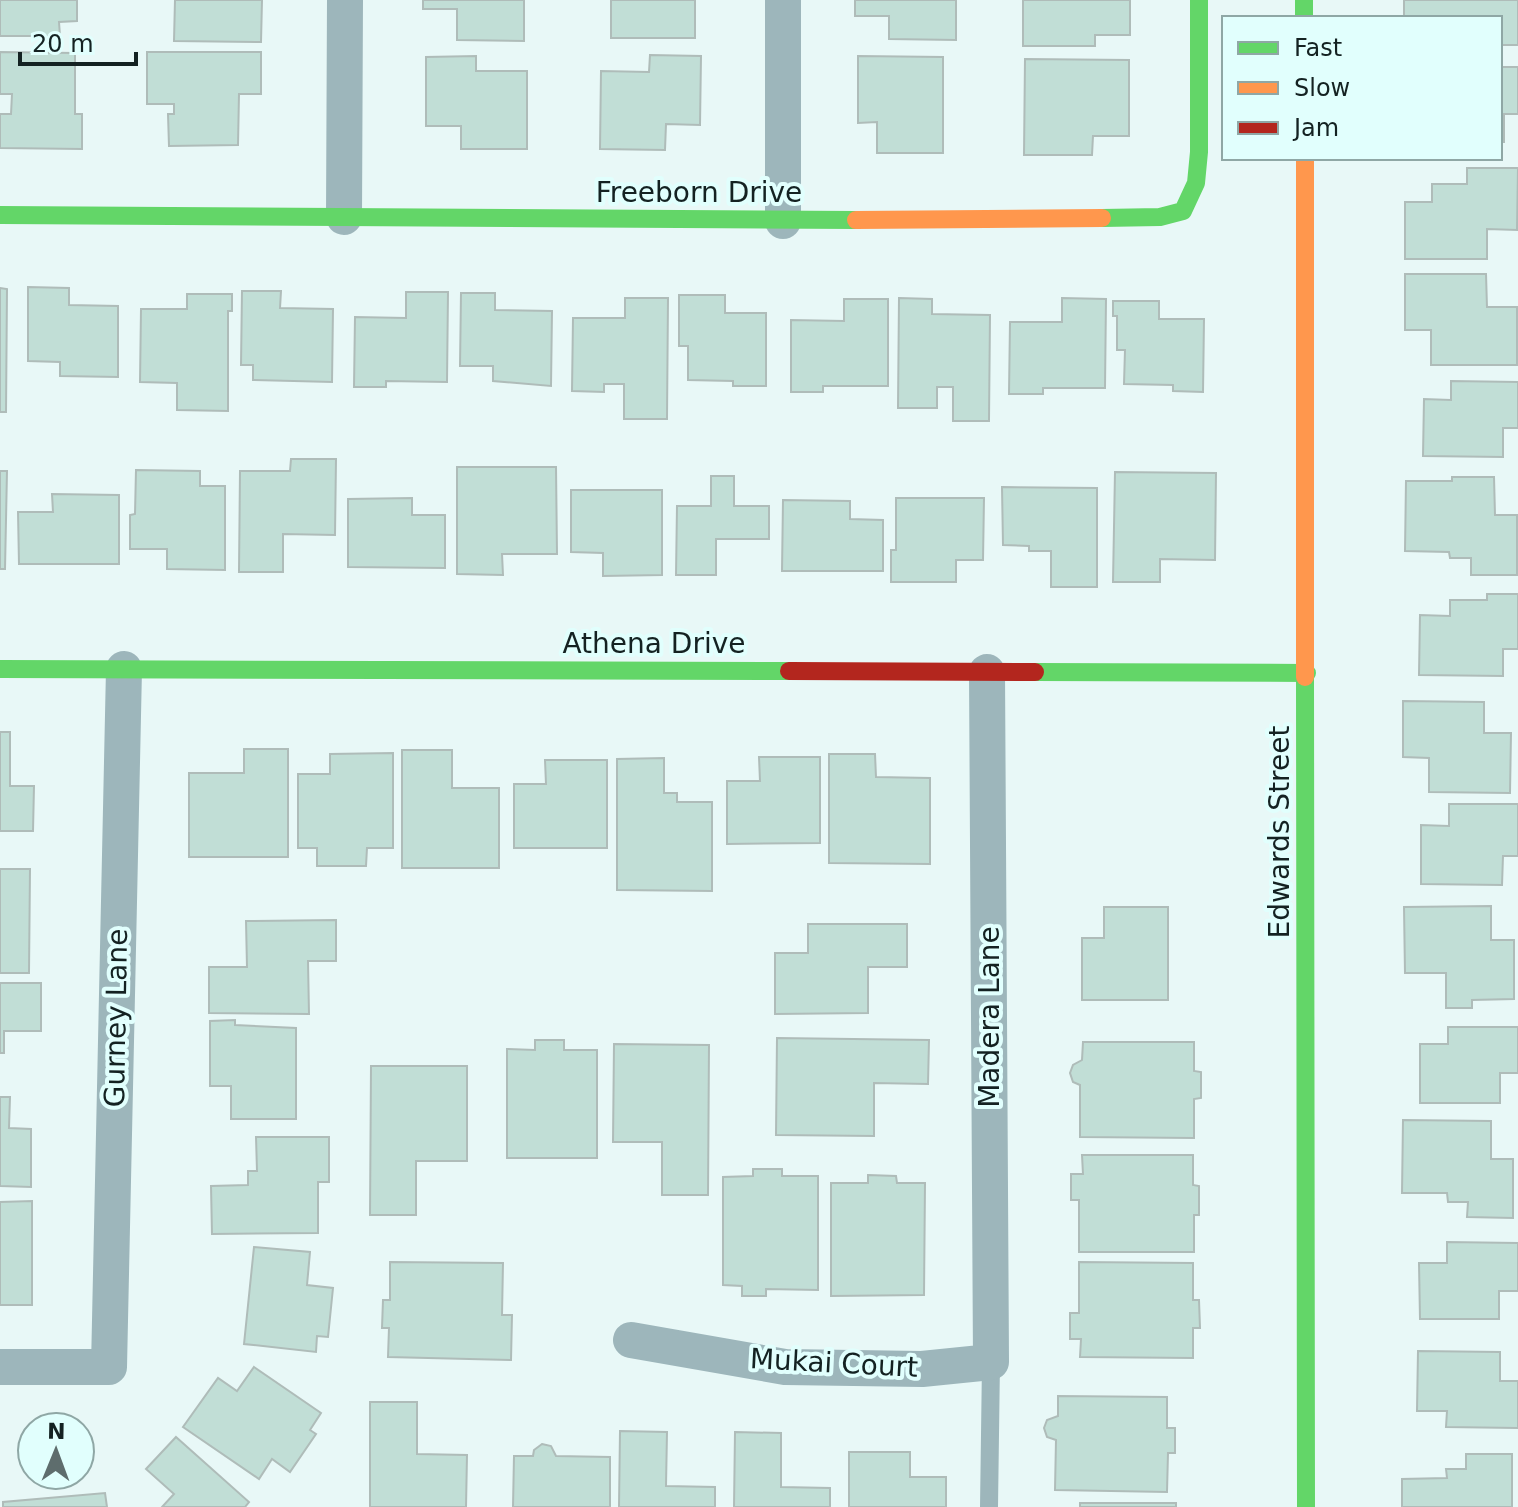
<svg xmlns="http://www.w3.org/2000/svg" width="1518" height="1507" font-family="'DejaVu Sans',sans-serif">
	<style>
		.building { fill: #c1ded6; stroke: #afbcb9; stroke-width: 2 }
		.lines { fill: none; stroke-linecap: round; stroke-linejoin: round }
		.lane { stroke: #9db6bb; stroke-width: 18 }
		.street { stroke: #9db6bb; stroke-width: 36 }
		.fast { stroke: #63d668; stroke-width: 18 }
		.slow { stroke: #ff974d; stroke-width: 18 }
		.jam { stroke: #b3261e; stroke-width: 18 }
		.labels { text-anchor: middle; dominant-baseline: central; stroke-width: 8; stroke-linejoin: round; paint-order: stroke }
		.street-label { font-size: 28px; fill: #142222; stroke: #e1fffd }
	</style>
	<rect width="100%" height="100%" fill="#e8f8f7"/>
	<g class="building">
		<polygon points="0,0 77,0 77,21 59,22 60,36 0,36"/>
		<polygon points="175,0 262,0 261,42 174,41"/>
		<polygon points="423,0 524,0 524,41 457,40 457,9 423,9"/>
		<rect x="611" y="0" width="84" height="38"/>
		<polygon points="855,0 956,0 956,40 889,39 889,16 855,16"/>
		<polygon points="1023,0 1130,0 1130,35 1095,35 1095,46 1023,46"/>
		<polygon points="1404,0 1518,0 1518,45 1500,45 1500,18 1404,18"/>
		<polygon points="0,52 75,53 75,114 82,114 82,149 0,148 0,114 11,114 12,94 0,94"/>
		<polygon points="147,52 261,52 261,94 239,94 238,145 169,146 168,114 174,114 174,104 147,104"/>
		<polygon points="650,55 701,56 700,125 666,124 665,150 600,149 601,71 649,72"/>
		<polygon points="476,56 476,71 527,71 527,149 461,149 461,126 426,126 426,57"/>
		<polygon points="858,56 943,57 943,153 877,153 877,122 858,123"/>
		<polygon points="1025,59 1129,60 1129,136 1093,136 1092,155 1024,155"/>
		<polygon points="1500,67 1518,67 1518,114 1504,114 1504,142 1500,142"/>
		<polygon points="1467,168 1518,168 1517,230 1487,229 1487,259 1405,259 1405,202 1432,202 1432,184 1467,184"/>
		<polygon points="1405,274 1486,274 1487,307 1517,307 1517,365 1431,365 1431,330 1405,330"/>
		<polygon points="28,287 69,288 69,305 118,306 118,377 60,376 60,362 28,361"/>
		<polygon points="0,288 7,289 6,412 0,412"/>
		<polygon points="242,291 281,291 280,308 333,309 332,382 253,380 253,365 241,365"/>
		<polygon points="406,292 448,292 447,382 386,381 386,387 354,387 355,317 406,318"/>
		<polygon points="461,293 495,293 495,310 552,311 551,386 493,381 493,366 460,366"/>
		<polygon points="187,294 232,294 232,311 228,311 228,411 177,410 177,383 140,382 141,309 187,309"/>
		<polygon points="679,295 725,295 725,313 766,313 766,386 733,386 733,381 688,380 688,346 679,346"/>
		<polygon points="625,298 668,298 667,419 624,419 624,384 604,384 604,392 572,391 573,318 625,318"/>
		<polygon points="899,298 932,299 932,314 990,315 989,421 953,421 953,387 937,387 937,408 898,408"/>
		<polygon points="1062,298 1106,299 1105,388 1043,388 1043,394 1009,394 1010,322 1062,322"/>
		<polygon points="844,299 888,299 888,386 823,386 823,392 791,392 791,320 844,321"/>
		<polygon points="1113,301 1159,301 1159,319 1204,319 1203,392 1173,391 1173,385 1124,384 1125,350 1117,350 1117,316 1113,316"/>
		<polygon points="1451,381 1518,382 1518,428 1503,428 1503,457 1423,456 1424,399 1451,400"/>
		<polygon points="291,459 336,459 335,535 283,534 283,572 239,572 240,471 290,471"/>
		<polygon points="457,467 556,467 557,554 502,554 503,575 457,574"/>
		<polygon points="136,470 200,471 200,486 225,486 225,570 167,569 167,549 130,549 130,515 135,514"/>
		<polygon points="0,471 7,471 5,569 0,569"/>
		<polygon points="1115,472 1216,473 1215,560 1160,559 1160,582 1113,582"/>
		<polygon points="711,476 734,476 734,506 769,506 769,539 716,539 716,575 676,575 677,506 711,506"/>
		<polygon points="1452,477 1494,477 1495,515 1517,515 1517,575 1471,575 1471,558 1450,558 1449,552 1405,551 1406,481 1452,481"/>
		<polygon points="1002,487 1097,488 1097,587 1051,587 1051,551 1029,551 1029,546 1003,545"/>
		<polygon points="571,490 662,490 662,575 603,576 603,553 571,552"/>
		<polygon points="52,494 119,495 119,564 19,564 18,512 53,512"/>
		<polygon points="412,498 412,515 445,515 445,568 348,567 348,499"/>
		<polygon points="896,498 984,498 983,560 956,560 956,582 891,582 891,550 896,550"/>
		<polygon points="783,500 850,501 850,519 883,520 883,571 782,571"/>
		<polygon points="1487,594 1518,594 1518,649 1503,649 1503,676 1419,675 1420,615 1450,616 1450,600 1487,600"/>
		<polygon points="1403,701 1484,702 1484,733 1511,733 1510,793 1429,792 1429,758 1403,757"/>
		<polygon points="0,732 10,732 10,786 34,786 33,831 0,831"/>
		<polygon points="244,749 288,749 288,857 189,857 189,773 244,773"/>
		<polygon points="402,750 452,750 452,788 499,788 499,868 402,868"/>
		<polygon points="393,753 393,848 367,848 366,866 317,866 317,848 298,848 298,774 330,774 330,754"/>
		<polygon points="829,754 875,754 876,777 930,778 930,864 829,863"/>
		<polygon points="759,757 820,757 820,843 727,844 727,781 760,781"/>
		<polygon points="664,758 664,793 677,793 677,802 712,802 712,891 617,890 617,759"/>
		<polygon points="545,760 607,760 607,848 514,848 514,784 546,784"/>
		<polygon points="1449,804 1518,804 1518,856 1503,856 1502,885 1421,884 1421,825 1449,826"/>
		<polygon points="0,869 30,869 29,973 0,973"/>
		<polygon points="1491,906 1491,940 1514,940 1514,999 1472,1000 1472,1008 1446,1008 1446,973 1405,973 1404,907"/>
		<polygon points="1104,907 1168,907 1168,1000 1082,1000 1082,938 1104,938"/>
		<polygon points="336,920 336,961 308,961 309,1014 209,1013 209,967 247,967 246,921"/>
		<polygon points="808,924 907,924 907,967 868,967 868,1013 775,1014 775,953 808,953"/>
		<polygon points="0,983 41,983 41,1031 4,1031 4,1053 0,1053"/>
		<polygon points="235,1020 235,1025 296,1028 296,1119 231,1119 231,1086 210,1086 210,1021"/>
		<polygon points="1448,1027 1518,1027 1518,1073 1500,1073 1500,1103 1420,1103 1420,1044 1448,1044"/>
		<polygon points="777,1038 929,1040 928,1084 874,1083 874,1136 776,1135"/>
		<polygon points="535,1040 564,1040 564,1050 597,1050 597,1158 507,1158 507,1049 535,1050"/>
		<polygon points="1083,1042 1194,1042 1194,1071 1201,1072 1201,1098 1194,1099 1194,1138 1080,1137 1080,1085 1073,1082 1070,1073 1073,1065 1082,1060"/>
		<polygon points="614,1044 709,1045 708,1195 662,1195 662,1142 613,1142"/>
		<polygon points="371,1066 467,1066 467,1161 416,1161 416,1215 370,1215"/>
		<polygon points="0,1097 10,1097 9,1128 31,1129 31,1187 0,1186"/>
		<polygon points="1403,1120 1491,1121 1491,1159 1513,1159 1513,1218 1467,1217 1468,1202 1448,1202 1447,1193 1402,1193"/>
		<polygon points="256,1137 329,1137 329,1182 318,1182 318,1233 212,1234 211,1186 248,1185 248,1171 257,1171"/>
		<polygon points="1082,1155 1193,1155 1193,1185 1199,1186 1199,1215 1194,1215 1194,1252 1079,1252 1079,1200 1071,1200 1071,1174 1083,1174"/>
		<polygon points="753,1169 782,1169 782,1176 818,1176 818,1290 766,1289 766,1296 742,1296 742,1286 723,1285 723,1177 753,1176"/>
		<polygon points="868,1175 896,1176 897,1183 925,1183 924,1295 831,1296 831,1183 868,1183"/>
		<polygon points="32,1201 32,1305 0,1305 0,1202"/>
		<polygon points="1447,1242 1518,1243 1518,1291 1499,1291 1499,1319 1420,1319 1419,1263 1447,1263"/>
		<polygon points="254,1247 310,1252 307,1285 333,1288 328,1337 317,1336 316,1352 244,1344"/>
		<polygon points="390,1262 503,1263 502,1315 512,1315 511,1360 388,1357 389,1328 382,1328 383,1300 390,1300"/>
		<polygon points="1079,1262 1193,1263 1193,1300 1199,1300 1200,1328 1193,1328 1193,1358 1080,1357 1081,1339 1070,1339 1070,1313 1079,1313"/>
		<polygon points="1418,1351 1500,1352 1500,1381 1518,1381 1518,1428 1446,1427 1447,1411 1417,1411"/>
		<polygon points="254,1367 321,1413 310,1430 316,1434 290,1472 272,1459 259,1479 183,1427 218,1378 237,1391"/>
		<polygon points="1058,1396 1167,1397 1167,1428 1175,1428 1175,1453 1168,1453 1167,1492 1055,1490 1056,1440 1047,1437 1044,1428 1047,1420 1058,1416"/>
		<polygon points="370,1402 417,1402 417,1454 467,1455 466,1507 370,1507"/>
		<polygon points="620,1431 667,1432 666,1486 715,1487 715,1507 619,1507"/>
		<polygon points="735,1432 781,1433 781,1487 830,1488 830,1507 734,1507"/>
		<polygon points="176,1437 249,1502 245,1507 162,1507 174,1494 146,1469"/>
		<polygon points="542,1444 551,1446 556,1456 610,1457 610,1507 513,1507 514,1456 533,1456 534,1450"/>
		<polygon points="849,1452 910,1452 910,1477 946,1477 946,1507 849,1507"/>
		<polygon points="1466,1454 1512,1454 1512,1507 1402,1507 1402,1479 1447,1478 1446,1469 1466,1469"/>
		<polygon points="105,1493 107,1507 3,1507 3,1502"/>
		<rect x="1080" y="1503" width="96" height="4"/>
	</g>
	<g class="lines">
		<polyline class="lane" points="989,1507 991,1362"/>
		<g class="street">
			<polyline points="344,217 345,0"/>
			<polyline points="783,221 783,0"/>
			<polyline points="631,1340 785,1367 922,1369 991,1362 987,672"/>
			<polyline points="0,1367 109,1367 124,669"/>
		</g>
		<g class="fast">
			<polyline points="1304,0 1304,18"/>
			<polyline points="0,215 856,220"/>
			<polyline points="1102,218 1160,217 1183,211 1196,183 1199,152 1199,0"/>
			<polyline points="0,669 789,671"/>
			<polyline points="1035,672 1307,673"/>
			<polyline points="1305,677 1306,1507"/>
		</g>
		<g class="slow">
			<polyline points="1305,158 1305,677"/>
			<polyline points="856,220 1102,218"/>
		</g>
		<polyline class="jam" points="789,671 1035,672"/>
	</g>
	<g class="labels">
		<g class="street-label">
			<text x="699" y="192">Freeborn Drive</text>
			<text x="654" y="643">Athena Drive</text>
			<text transform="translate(1279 832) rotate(-90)">Edwards Street</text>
			<text transform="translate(989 1017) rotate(-90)">Madera Lane</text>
			<text transform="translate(116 1018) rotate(-89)">Gurney Lane</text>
			<text transform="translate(834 1363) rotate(3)">Mukai Court</text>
		</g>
	</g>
	<rect x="1222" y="16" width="280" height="144" fill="#e1fffd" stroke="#8fa7a5" stroke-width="2"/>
	<rect x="1238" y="42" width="40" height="12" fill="#63d668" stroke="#8fa7a5" stroke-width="2"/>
	<text x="1294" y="56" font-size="24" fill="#142222">Fast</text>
	<rect x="1238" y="82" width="40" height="12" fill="#ff974d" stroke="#8fa7a5" stroke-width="2"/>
	<text x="1294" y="96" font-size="24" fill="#142222">Slow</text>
	<rect x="1238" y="122" width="40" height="12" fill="#b3261e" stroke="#8fa7a5" stroke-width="2"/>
	<text x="1294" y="136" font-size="24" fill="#142222">Jam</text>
	<g transform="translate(56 1451) rotate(1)"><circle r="38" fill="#e1fffd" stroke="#8fa7a5" stroke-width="2"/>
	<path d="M0-6L14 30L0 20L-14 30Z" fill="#5e6d6d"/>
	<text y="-12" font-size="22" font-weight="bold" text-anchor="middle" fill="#142222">N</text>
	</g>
	<path d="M20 52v12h116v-12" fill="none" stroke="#142222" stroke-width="4"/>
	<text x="32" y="52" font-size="24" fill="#142222" stroke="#e1fffd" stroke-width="6" paint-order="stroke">20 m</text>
</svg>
